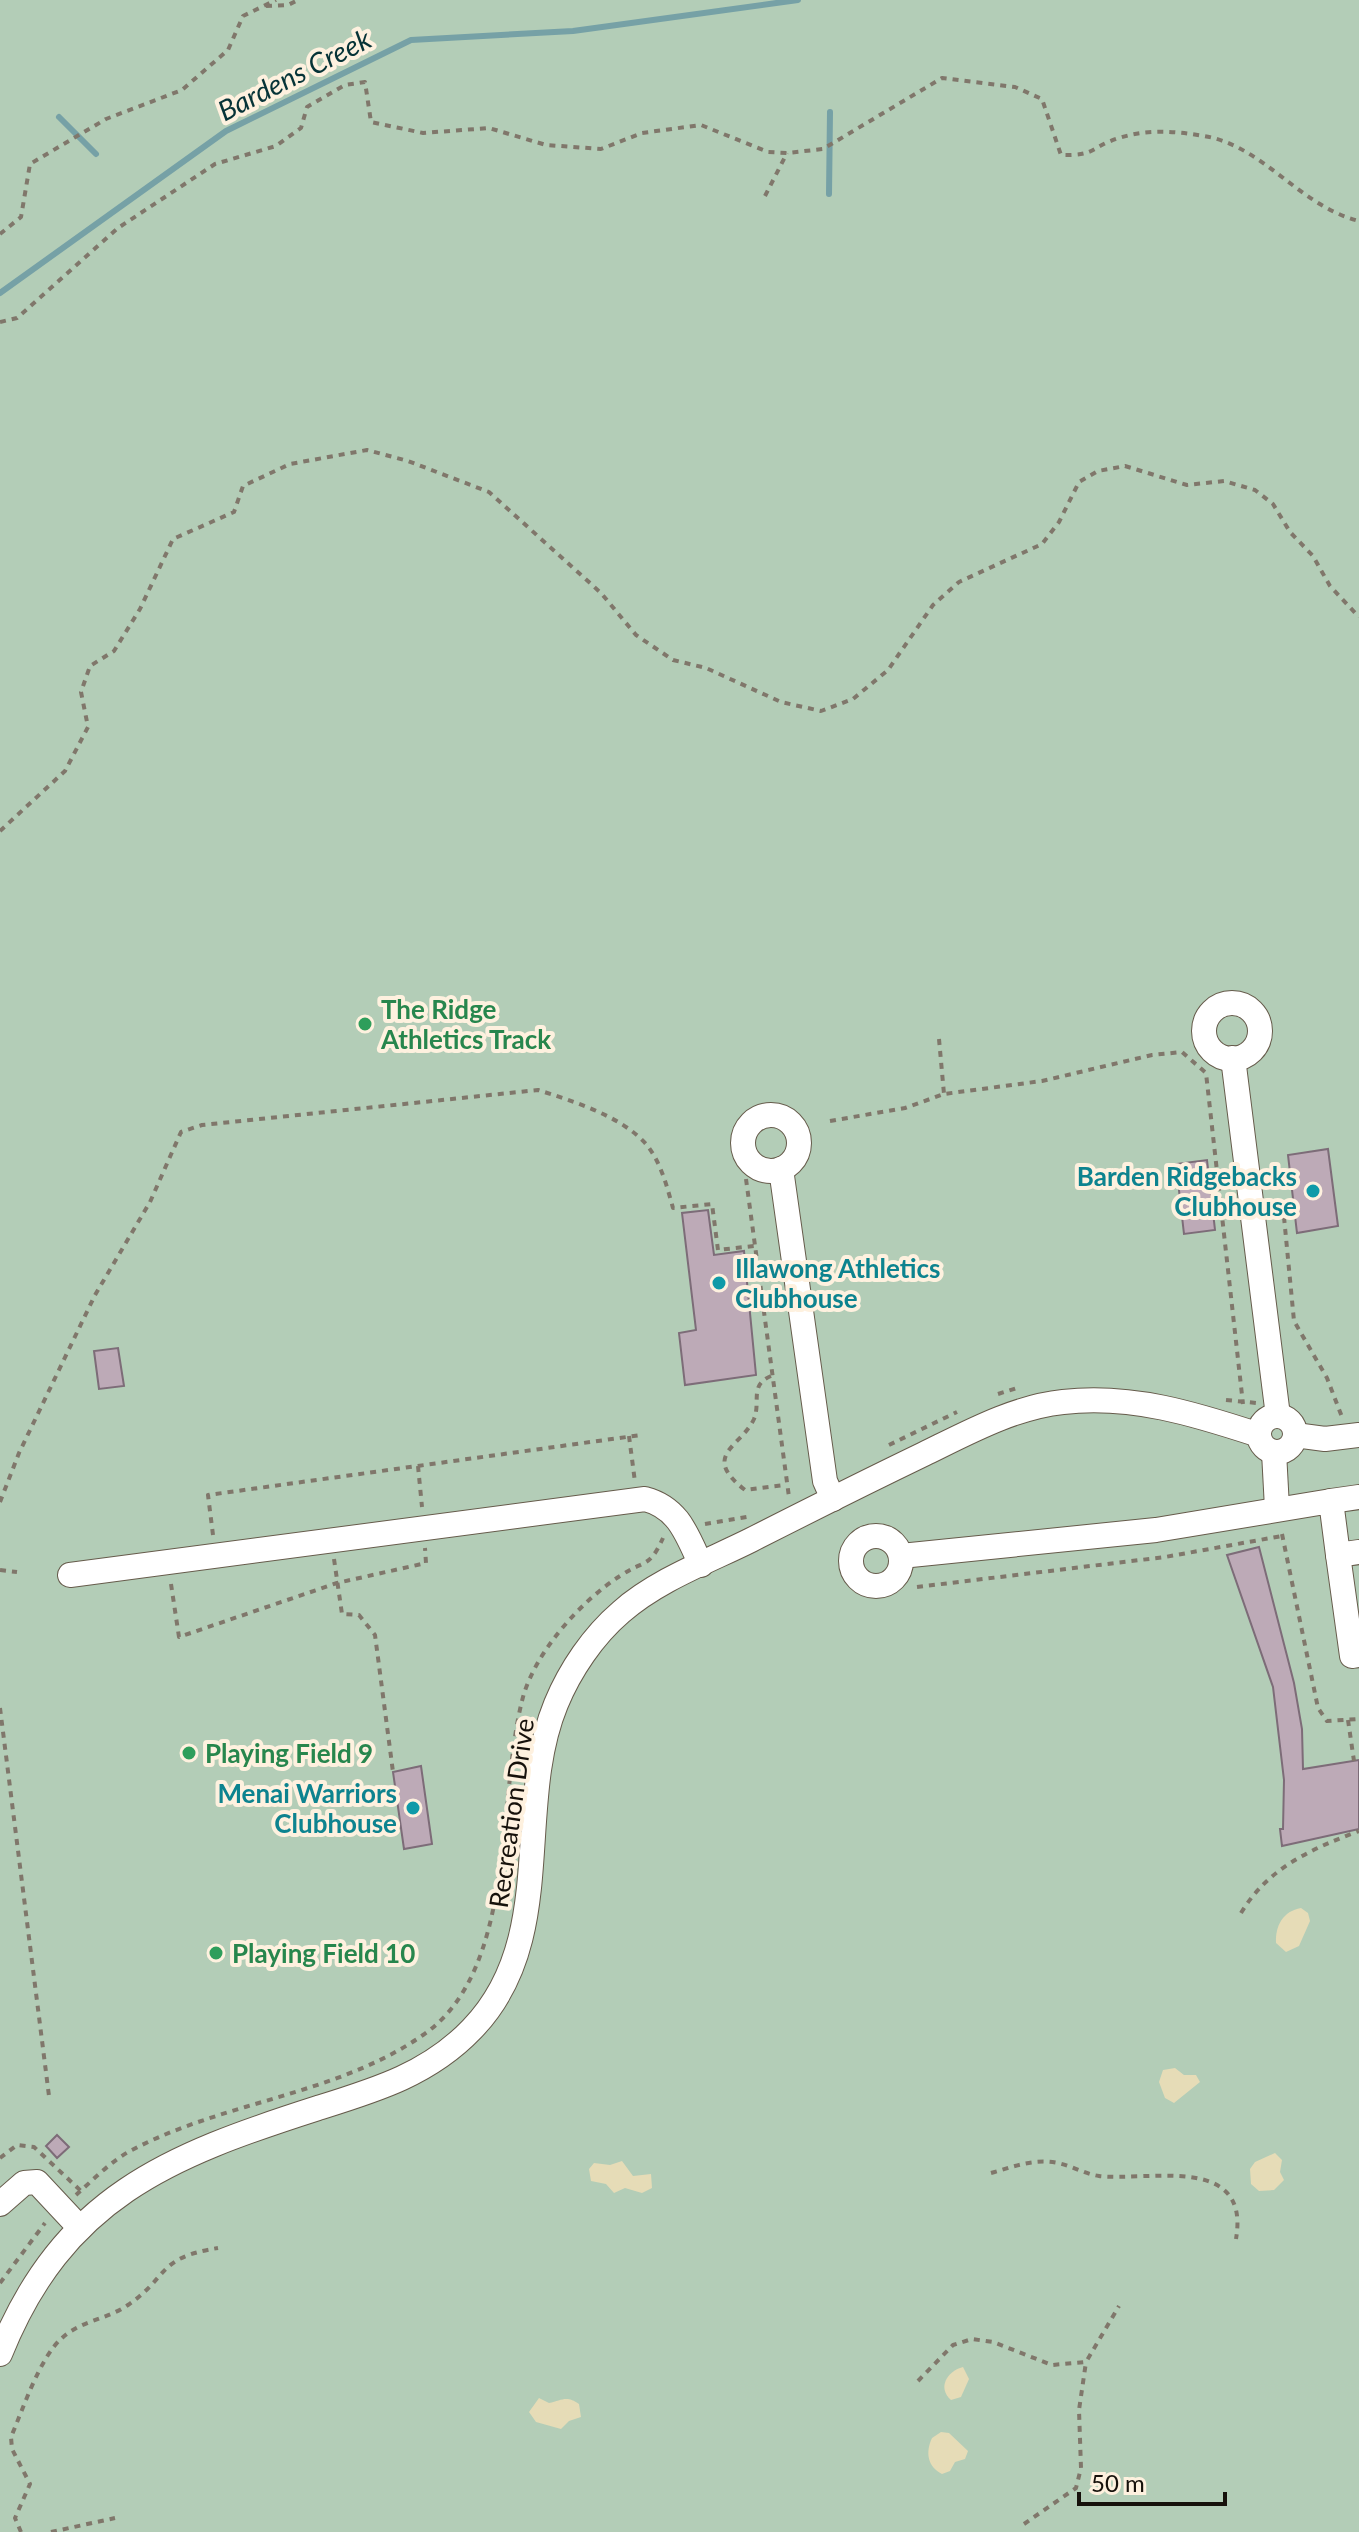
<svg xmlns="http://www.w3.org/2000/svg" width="1359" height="2532" font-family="Lato,sans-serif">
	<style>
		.green { fill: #b3cdb7 }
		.sand { fill: #e6dcb7 }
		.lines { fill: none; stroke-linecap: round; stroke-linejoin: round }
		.stream { stroke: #76a1a6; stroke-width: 6 }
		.building { fill: #bdaab7; stroke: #7d6c78; stroke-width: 2 }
		.minor-casing { stroke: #665b4b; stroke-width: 26 }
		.path { stroke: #80776b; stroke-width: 4; stroke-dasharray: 6 6; stroke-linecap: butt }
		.minor { stroke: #fff; stroke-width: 24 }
		.leisure-dot { fill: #2e9e5b; stroke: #fef1df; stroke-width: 3 }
		.culture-dot { fill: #0f9aa8; stroke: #fef1df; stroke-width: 3 }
		.labels { text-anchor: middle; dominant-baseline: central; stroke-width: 8; stroke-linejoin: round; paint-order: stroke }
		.leisure-label { font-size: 26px; font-weight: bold; fill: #27864d; stroke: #fef1df; text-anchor: start }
		.culture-label { font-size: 26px; font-weight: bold; fill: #0d838f; stroke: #fef1df; text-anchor: end }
		.street-label { font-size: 26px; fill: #16110b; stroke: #fef1df }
		.water-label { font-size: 28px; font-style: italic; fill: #063337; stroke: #fef1df }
	</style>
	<rect width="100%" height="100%" fill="#f1e4d1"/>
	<rect class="green" x="0" y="0" width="1359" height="2532"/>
	<g class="sand">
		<path d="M1301,1908L1308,1913L1310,1921L1299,1946L1286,1952L1276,1943C1275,1926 1283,1911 1301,1908Z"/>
		<polygon points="1175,2068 1184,2075 1196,2075 1200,2082 1174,2103 1165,2098 1159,2082 1163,2070"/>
		<polygon points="1275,2153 1282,2160 1280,2172 1284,2180 1274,2190 1259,2191 1251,2184 1250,2169 1255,2162"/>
		<polygon points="622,2161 633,2176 651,2174 652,2188 642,2193 625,2188 614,2193 606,2184 591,2181 589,2169 594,2163 610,2165"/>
		<path d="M963,2367L969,2379L961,2397L951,2400C937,2388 947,2371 963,2367Z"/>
		<path d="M539,2398L549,2403C562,2400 567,2395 579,2404L581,2417L569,2421L561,2429L536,2422L529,2412Z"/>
		<path d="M941,2432L949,2433L968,2451L965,2459L955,2462L950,2471L942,2474C928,2467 925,2453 932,2438Z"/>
	</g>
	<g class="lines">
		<g class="stream">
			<polyline points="59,117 96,154"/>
			<polyline points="829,194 830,112"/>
			<polyline points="0,293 226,131 411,40 573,31 798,0"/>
		</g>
	</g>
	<g class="building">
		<polygon points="1328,1149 1338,1226 1297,1233 1288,1155"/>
		<polygon points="1207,1160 1215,1230 1184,1234 1176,1164"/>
		<polygon points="708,1210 714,1255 744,1251 756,1375 685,1385 679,1333 696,1330 682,1213"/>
		<polygon points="118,1348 124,1386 99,1389 94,1351"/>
		<polygon points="1259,1547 1294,1683 1302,1729 1303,1769 1359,1760 1359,1829 1282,1846 1280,1829 1283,1829 1284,1780 1273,1687 1227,1555"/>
		<polygon points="421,1766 432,1844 404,1849 393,1772"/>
		<polygon points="57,2135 69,2147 57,2158 46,2146"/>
	</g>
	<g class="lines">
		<g class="minor-casing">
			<g id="minor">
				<circle cx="1232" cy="1031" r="28"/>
				<polyline points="1233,1058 1278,1416"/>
				<circle cx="771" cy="1143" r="28"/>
				<polyline points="781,1169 825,1481 833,1499"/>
				<circle cx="1277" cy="1434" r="18"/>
				<polyline points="1295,1435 1325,1439 1359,1435"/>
				<polyline points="1274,1452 1277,1508"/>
				<polyline points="1331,1501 1359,1497"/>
				<circle cx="876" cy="1561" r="25"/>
				<polyline points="1338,1555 1352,1656 1359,1655"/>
				<polyline points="901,1556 1156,1530 1331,1501 1338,1555 1359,1552"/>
				<path d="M70,1575L645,1499C679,1508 687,1535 701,1565"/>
				<polyline points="0,2204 24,2183 37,2182 80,2228"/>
				<path d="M0,2354C63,2197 168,2156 318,2108C376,2090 429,2074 472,2029C559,1939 513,1808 556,1704C570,1670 593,1636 621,1612C657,1580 709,1561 751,1540C808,1511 866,1482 924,1454C967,1433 1014,1407 1063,1402C1131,1394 1195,1414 1259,1435"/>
			</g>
		</g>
		<g class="path">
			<polyline points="266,6 288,5 298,0"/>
			<polyline points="765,196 787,153"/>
			<polyline points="0,234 21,217 30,164 106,119 182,90 228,50 243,16 276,0"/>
			<path d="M0,322L17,318L118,228L215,164L276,146L301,128L307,107L345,85L365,82L371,122L423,133L489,128L546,145L601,149L642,133L701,125L768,152L787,153L823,149L942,78L1015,87L1042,99L1061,155C1097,156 1090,147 1119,138C1147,129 1175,131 1204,136C1264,146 1299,206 1359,221"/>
			<polyline points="0,831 65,771 88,727 81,692 90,666 114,651 140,609 173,539 234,512 243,486 290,464 367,450 408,461 489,492 601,593 636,635 673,660 706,668 781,702 821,711 853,699 888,670 933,605 959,582 1042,544 1059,522 1079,482 1098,471 1125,466 1187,485 1224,481 1255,490 1273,504 1290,532 1313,556 1330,586 1359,617"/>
			<polyline points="939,1039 944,1094"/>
			<polyline points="830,1121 905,1108 944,1094 1042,1081 1152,1055 1182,1052 1206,1073 1243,1404"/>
			<polyline points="746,1179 789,1497"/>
			<polyline points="1284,1217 1294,1321 1327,1378 1342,1417"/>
			<path d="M771,1376C749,1385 761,1402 754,1419C741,1447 700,1455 745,1490L785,1485"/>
			<polyline points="998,1394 1020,1387"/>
			<polyline points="1226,1400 1257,1403"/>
			<polyline points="629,1436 635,1482"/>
			<polyline points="889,1445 957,1412"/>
			<polyline points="418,1466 422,1507"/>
			<path d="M0,1502L19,1453L95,1295L150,1202L181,1132L202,1125L538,1090C573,1101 621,1116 646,1144C661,1162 667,1187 673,1208L712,1204L718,1250L754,1246"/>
			<polyline points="705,1524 747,1517"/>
			<polyline points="1282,1534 1318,1708 1327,1721 1359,1719"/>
			<polyline points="213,1535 208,1495 641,1435"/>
			<polyline points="334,1559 342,1614 359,1615 375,1635 393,1772"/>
			<polyline points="0,1570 17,1572"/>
			<polyline points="171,1584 179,1637 337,1583 426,1563 425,1548"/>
			<polyline points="917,1587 1165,1557 1282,1536"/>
			<polyline points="0,1708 49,2096"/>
			<polyline points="1348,1720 1354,1761"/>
			<path d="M1241,1913C1268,1868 1311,1849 1359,1831"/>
			<polyline points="0,2158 17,2145 34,2147 81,2191"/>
			<path d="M991,2173C1013,2167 1034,2158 1058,2163C1072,2166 1085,2174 1099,2176C1146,2182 1251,2152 1236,2239"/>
			<path d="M76,2195C93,2180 112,2160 132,2150C225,2101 337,2095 423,2035C518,1970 496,1798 523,1697C536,1651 581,1601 620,1576C645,1559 649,1569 663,1538"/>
			<polyline points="0,2283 45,2223"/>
			<polyline points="918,2381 953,2345 972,2339 993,2342 1052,2365 1086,2362 1119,2306"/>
			<polyline points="1024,2524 1076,2488 1081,2468 1079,2410 1086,2362"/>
			<path d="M21,2532L15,2518L30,2484L12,2449L11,2437C23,2409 40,2357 62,2338C80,2321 108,2319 128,2305C170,2276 156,2258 218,2248"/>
			<polyline points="51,2532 115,2518"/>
		</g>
		<use href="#minor" class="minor"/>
	</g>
	<g class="leisure-dot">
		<circle cx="365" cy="1024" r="8"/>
		<circle cx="189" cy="1753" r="8"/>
		<circle cx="216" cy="1953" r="8"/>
	</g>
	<g class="culture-dot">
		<circle cx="1313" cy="1191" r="8"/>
		<circle cx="719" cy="1283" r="8"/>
		<circle cx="413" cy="1808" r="8"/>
	</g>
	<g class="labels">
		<g class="leisure-label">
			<text x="381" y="1009">The Ridge<tspan x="381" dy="30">Athletics Track</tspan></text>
			<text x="205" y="1753">Playing Field 9</text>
			<text x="232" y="1953">Playing Field 10</text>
		</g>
		<g class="culture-label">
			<text x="1297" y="1176">Barden Ridgebacks<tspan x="1297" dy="30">Clubhouse</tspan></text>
			<text x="735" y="1268" text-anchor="start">Illawong Athletics<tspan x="735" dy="30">Clubhouse</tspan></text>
			<text x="397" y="1793">Menai Warriors<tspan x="397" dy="30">Clubhouse</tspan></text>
		</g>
		<g class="street-label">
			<text transform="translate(511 1813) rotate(-82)">Recreation Drive</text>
		</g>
		<g class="water-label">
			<text transform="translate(294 74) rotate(-27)">Bardens Creek</text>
		</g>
	</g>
	<path d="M1079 2492v12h146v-12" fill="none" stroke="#16110b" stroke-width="4"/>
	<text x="1091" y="2492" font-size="24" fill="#16110b" stroke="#fef1df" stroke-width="6" paint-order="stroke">50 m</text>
</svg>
